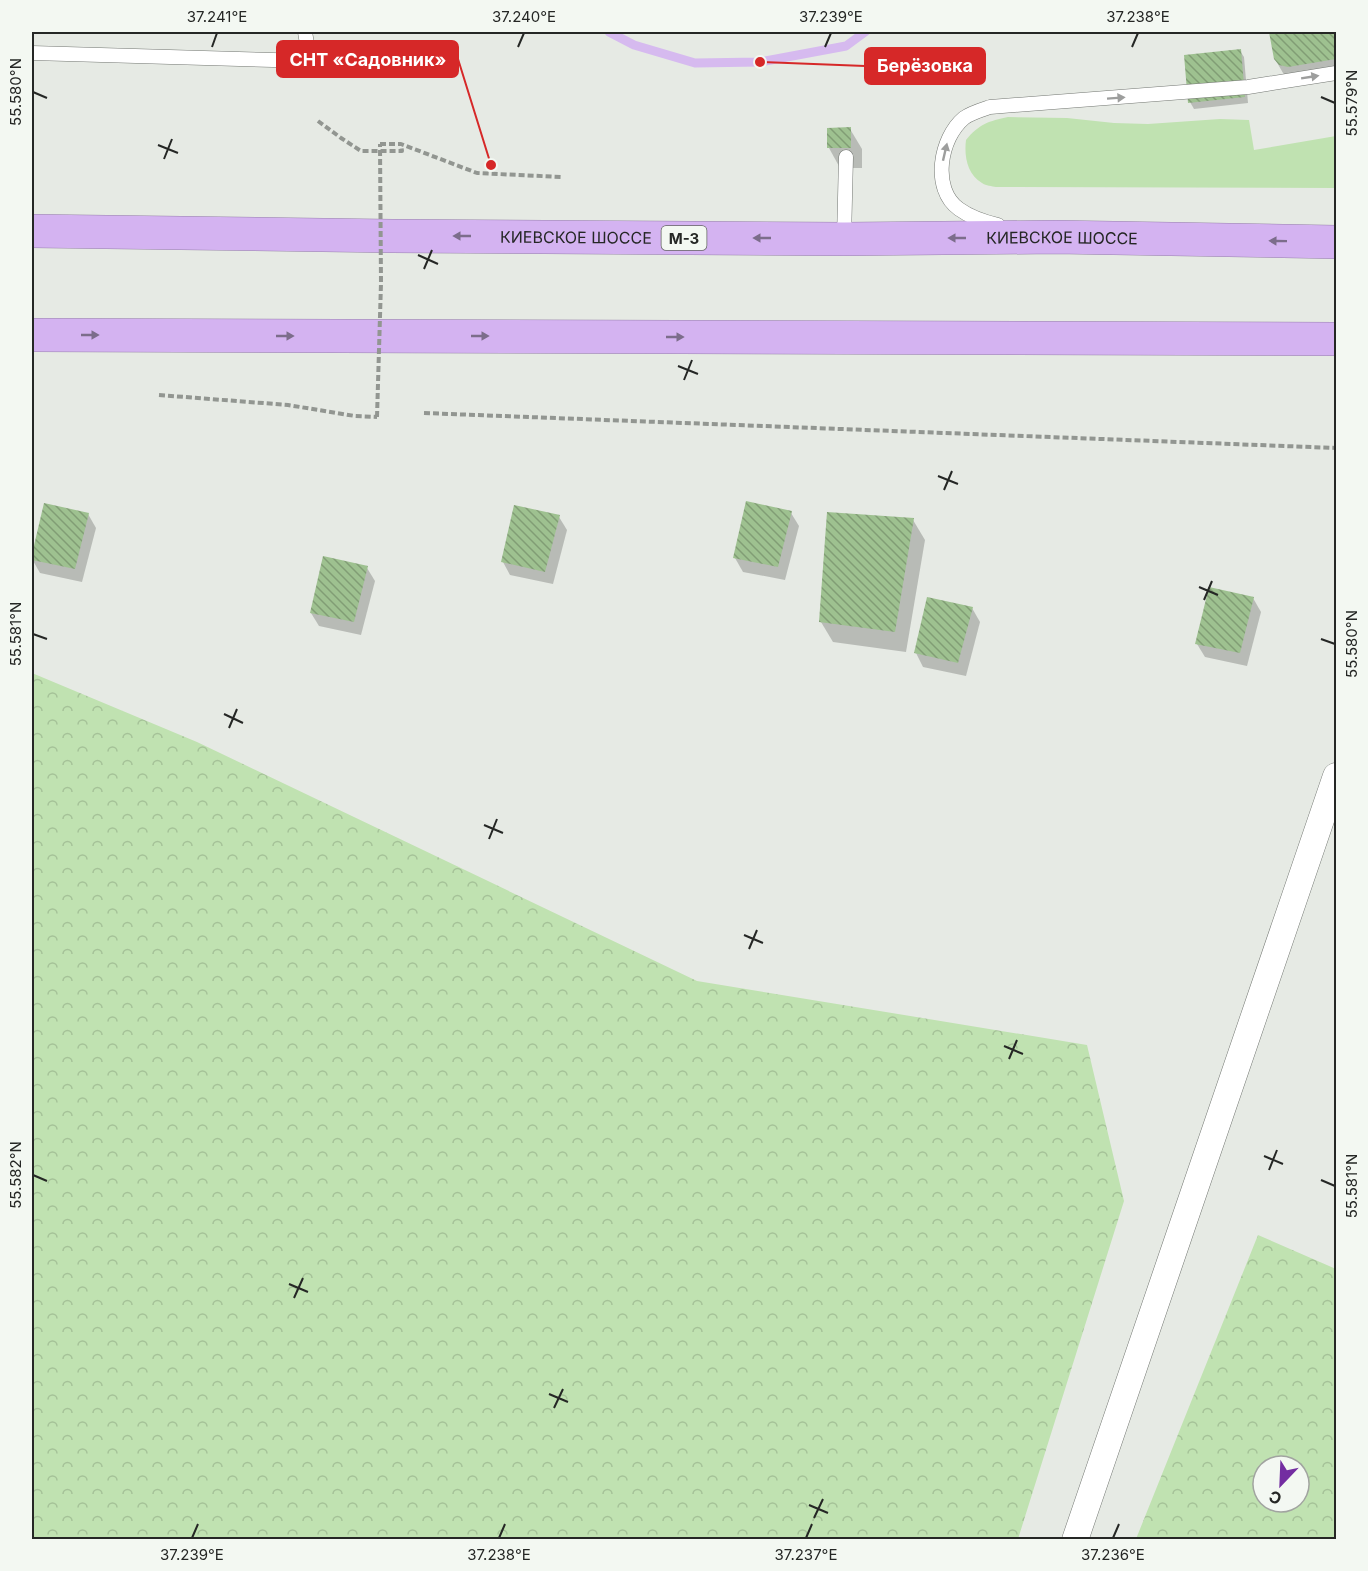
<svg xmlns="http://www.w3.org/2000/svg" width="1368" height="1571" font-family="Inter,sans-serif">
	<style>
		.grass { fill: #c0e2b1 }
		.forest { fill: url(#forest-crowns); fill-rule: evenodd }
		.shadow { fill: #0003 }
		.lines { fill: none; stroke-linecap: round; stroke-linejoin: round }
		.stream { stroke: #d6baef; stroke-width: 9 }
		.building { fill: url(#building-back-hatch) }
		.lane-casing { stroke: #737772; stroke-width: 15 }
		.street-casing { stroke: #737772; stroke-width: 27 }
		.highway-casing { stroke: #9782aa; stroke-width: 34 }
		.path { stroke: #929691; stroke-width: 4; stroke-dasharray: 6 3; stroke-linecap: butt }
		.lane { stroke: #fff; stroke-width: 14 }
		.street { stroke: #fff; stroke-width: 26 }
		.highway { stroke: #d4b3f1; stroke-width: 33 }
		.path-bridge { stroke: #929691; stroke-width: 4; stroke-dasharray: 6 3; stroke-linecap: butt }
		.oneway { fill: #9d9e9d }
		.oneway2 { fill: #7c6d8b }
		.ticks { fill: none; stroke: #252725; stroke-width: 2 }
		.labels { text-anchor: middle; dominant-baseline: central; stroke-width: 5; stroke-linejoin: round; paint-order: stroke }
		.shield { fill: #f3f8f2; stroke: #636662; stroke-width: 1.5 }
		.shield-label { font-size: 15px; font-weight: bold; fill: #252725 }
		.street-label { font-size: 16px; fill: #252725; stroke: #f3f8f2 }
		.leader { fill: none; stroke: #d62828; stroke-width: 2 }
		.callout-dot { fill: #d62828; stroke: #f3f8f2; stroke-width: 2 }
		.callout { fill: #d62828; stroke: #d62828; stroke-width: 2 }
		.callout-label { font-size: 18px; text-anchor: middle; font-weight: bold; fill: #fff }
		.neatline { fill: none; stroke: #252725; stroke-width: 2 }
		.ticks-label { font-size: 15px; text-anchor: middle; fill: #252725 }
	</style>
	<defs>
		<pattern id="forest-crowns" width="20" height="18" patternUnits="userSpaceOnUse" patternTransform="scale(1.5)"><rect width="20" height="18" fill="#c0e2b1"/><path d="M2 6a3 3 0 1 1 6 0M12 15a3 3 0 1 1 6 0" fill="none" stroke="#a5c298"/></pattern>
		<pattern id="building-back-hatch" width="6" height="6" patternUnits="userSpaceOnUse" patternTransform="scale(1.5)"><rect width="6" height="6" fill="#9ec190"/><path d="M-1 5l2 2M0 0l6 6M5-1l2 2" fill="none" stroke="#819d75"/></pattern>
	</defs>
	<rect width="100%" height="100%" fill="#e6eae4"/>
	<path class="grass" d="M1008,117L1067,118L1114,123L1148,124L1220,119L1249,120L1254,150L1336,136V188L996,187C992,186 986,186 982,183C967,174 964,156 966,140C979,124 989,121 1008,117Z"/>
	<g class="forest">
		<polygon points="32,673 197,742 697,981 1087,1045 1124,1201 1018,1539 32,1539"/>
		<path d="M1258,1235L1336,1269V1539H1136ZM1263,1466H1299V1502H1263Z"/>
	</g>
	<g class="shadow">
		<polygon points="1270,32 1305,32 1306,34 1316,33 1315,32 1336,32 1336,73 1288,78 1283,73 1275,59"/>
		<polygon points="1240,51 1244,57 1248,103 1194,109 1190,102"/>
		<polygon points="850,129 862,149 862,168 840,168 829,148"/>
		<polygon points="45,504 88,514 96,528 82,582 40,573 32,559"/>
		<polygon points="791,513 799,526 785,580 743,572 735,558"/>
		<polygon points="559,517 567,530 553,584 510,575 503,562"/>
		<polygon points="913,520 925,540 906,652 833,642 821,622"/>
		<polygon points="367,568 375,581 361,635 319,626 311,613"/>
		<polygon points="1253,598 1261,612 1247,666 1205,657 1197,644"/>
		<polygon points="972,608 980,622 966,676 923,667 916,653"/>
	</g>
	<g class="lines">
		<polyline class="stream" points="609,32 634,45 695,63 760,62 846,46 865,32"/>
	</g>
	<g class="building">
		<polygon points="1269,32 1301,32 1301,34 1313,32 1336,32 1336,59 1288,67 1279,65 1274,59"/>
		<polygon points="1241,49 1245,97 1188,103 1184,55"/>
		<polygon points="851,127 851,148 827,148 827,128"/>
		<polygon points="746,501 792,511 778,567 733,558"/>
		<polygon points="44,503 89,513 75,569 32,560 32,554"/>
		<polygon points="514,505 560,515 545,572 501,562"/>
		<polygon points="827,512 914,518 895,632 819,622"/>
		<polygon points="323,556 368,566 354,622 310,613"/>
		<polygon points="1209,587 1254,597 1240,653 1195,644"/>
		<polygon points="927,597 973,607 958,663 914,653"/>
	</g>
	<g class="lines">
		<g class="lane-casing">
			<g id="lane">
				<polyline points="32,53 310,61 305,32"/>
				<path d="M998,225C985,222 970,217 959,209C931,189 940,138 964,118C971,113 981,110 990,107L1248,87L1336,73"/>
				<polyline points="844,239 846,157"/>
			</g>
		</g>
		<g class="street-casing">
			<polyline id="street" points="1075,1540 1336,776"/>
		</g>
		<g class="highway-casing">
			<g id="highway">
				<path id="s1" d="M32,231L392,236L844,239L1056,237L1336,242"/>
				<polyline points="32,335 1336,339"/>
			</g>
		</g>
		<g class="path">
			<polyline points="318,121 341,138 361,151 402,151 401,144"/>
			<polyline points="380,144 401,144 477,173 561,177"/>
			<polyline points="159,395 288,405 355,416 377,417"/>
			<polyline points="424,413 1336,448"/>
		</g>
		<use href="#lane" class="lane"/>
		<use href="#street" class="street"/>
		<use href="#highway" class="highway"/>
		<polyline class="path-bridge" points="377,417 381,283 380,144"/>
	</g>
	<defs><path id="oneway-solid" d="M-6-.8H1V-3.2L6.5 0L1 3.2V.8H-6Z" transform="scale(1.5)"/></defs>
	<g class="oneway">
		<use href="#oneway-solid" transform="translate(1310 77) rotate(-9)"/>
		<use href="#oneway-solid" transform="translate(1116 98) rotate(-4)"/>
		<use href="#oneway-solid" transform="translate(945 152) rotate(-77)"/>
	</g>
	<g class="oneway2">
		<use href="#oneway-solid" transform="translate(462 236) rotate(-180)"/>
		<use href="#oneway-solid" transform="translate(762 238) rotate(-180)"/>
		<use href="#oneway-solid" transform="translate(957 238) rotate(180)"/>
		<use href="#oneway-solid" transform="translate(1278 241) rotate(-179)"/>
		<use href="#oneway-solid" transform="translate(90 335)"/>
		<use href="#oneway-solid" transform="translate(285 336)"/>
		<use href="#oneway-solid" transform="translate(480 336)"/>
		<use href="#oneway-solid" transform="translate(675 337)"/>
	</g>
	<path class="ticks" d="M212,47L217,33M518,47L524,33M825,47L831,33M1132,47L1138,33M33,92L47,98M1321,97L1335,103M158,145L178,153M164,159L172,139M418,255L438,264M424,269L432,250M678,366L698,374M684,380L692,360M938,476L958,484M944,490L952,471M1199,587L1218,595M1204,600L1212,581M33,634L47,639M1321,639L1335,644M224,714L243,723M229,728L237,709M484,825L503,833M489,839L497,819M744,935L763,943M749,949L757,930M1004,1046L1023,1054M1009,1059L1017,1040M1264,1156L1283,1164M1269,1170L1277,1150M33,1175L47,1181M1321,1180L1335,1186M289,1284L308,1292M294,1298L303,1278M549,1394L568,1402M554,1408L563,1389M809,1505L828,1513M814,1518L823,1499M192,1538L198,1524M499,1538L505,1524M806,1538L812,1524M1113,1538L1119,1524"/>
	<g class="labels">
		<rect class="shield" x="661.5" y="226" width="45" height="24" rx="4.5"/>
		<g class="shield-label">
			<text x="684" y="238">М-3</text>
		</g>
		<g class="street-label">
			<text stroke="none"><textPath href="#s1" startOffset="544">КИЕВСКОЕ ШОССЕ</textPath></text>
			<text stroke="none"><textPath href="#s1" startOffset="1030">КИЕВСКОЕ ШОССЕ</textPath></text>
		</g>
	</g>
	<path class="leader" d="M491 165L458 59M760 62L865 66"/>
	<g class="callout-dot">
		<circle cx="491" cy="165" r="6"/>
		<circle cx="760" cy="62" r="6"/>
	</g>
	<g class="callout">
		<rect x="277" y="41" width="181" height="36" rx="6"/>
		<rect x="865" y="48" width="120" height="36" rx="6"/>
	</g>
	<g class="callout-label">
		<text x="368" y="66">СНТ «Садовник»</text>
		<text x="925" y="72">Берёзовка</text>
	</g>
	<rect width="1368" height="1571" fill="none" stroke="#f3f8f2" stroke-width="66"/>
	<g transform="translate(1281 1484) rotate(203)"><circle r="28" fill="#f3f8f2" stroke="#a1a4a0" stroke-width="1.5"/>
	<path d="M0-4.5L10 22L0 15L-10 22Z" fill="#732da1"/>
	<text y="-9" font-size="16" font-weight="bold" text-anchor="middle" fill="#252725">С</text>
	</g>
	<rect x="33" y="33" width="1302" height="1505" class="neatline"/>
	<g class="ticks-label">
		<text x="217" y="22">37.241°E</text>
		<text x="524" y="22">37.240°E</text>
		<text x="831" y="22">37.239°E</text>
		<text x="1138" y="22">37.238°E</text>
		<text transform="translate(16 92) rotate(-90)" y="5">55.580°N</text>
		<text transform="translate(1352 103) rotate(-90)" y="5">55.579°N</text>
		<text transform="translate(16 634) rotate(-90)" y="5">55.581°N</text>
		<text transform="translate(1352 644) rotate(-90)" y="5">55.580°N</text>
		<text transform="translate(16 1175) rotate(-90)" y="5">55.582°N</text>
		<text transform="translate(1352 1186) rotate(-90)" y="5">55.581°N</text>
		<text x="192" y="1560">37.239°E</text>
		<text x="499" y="1560">37.238°E</text>
		<text x="806" y="1560">37.237°E</text>
		<text x="1113" y="1560">37.236°E</text>
	</g>
</svg>
